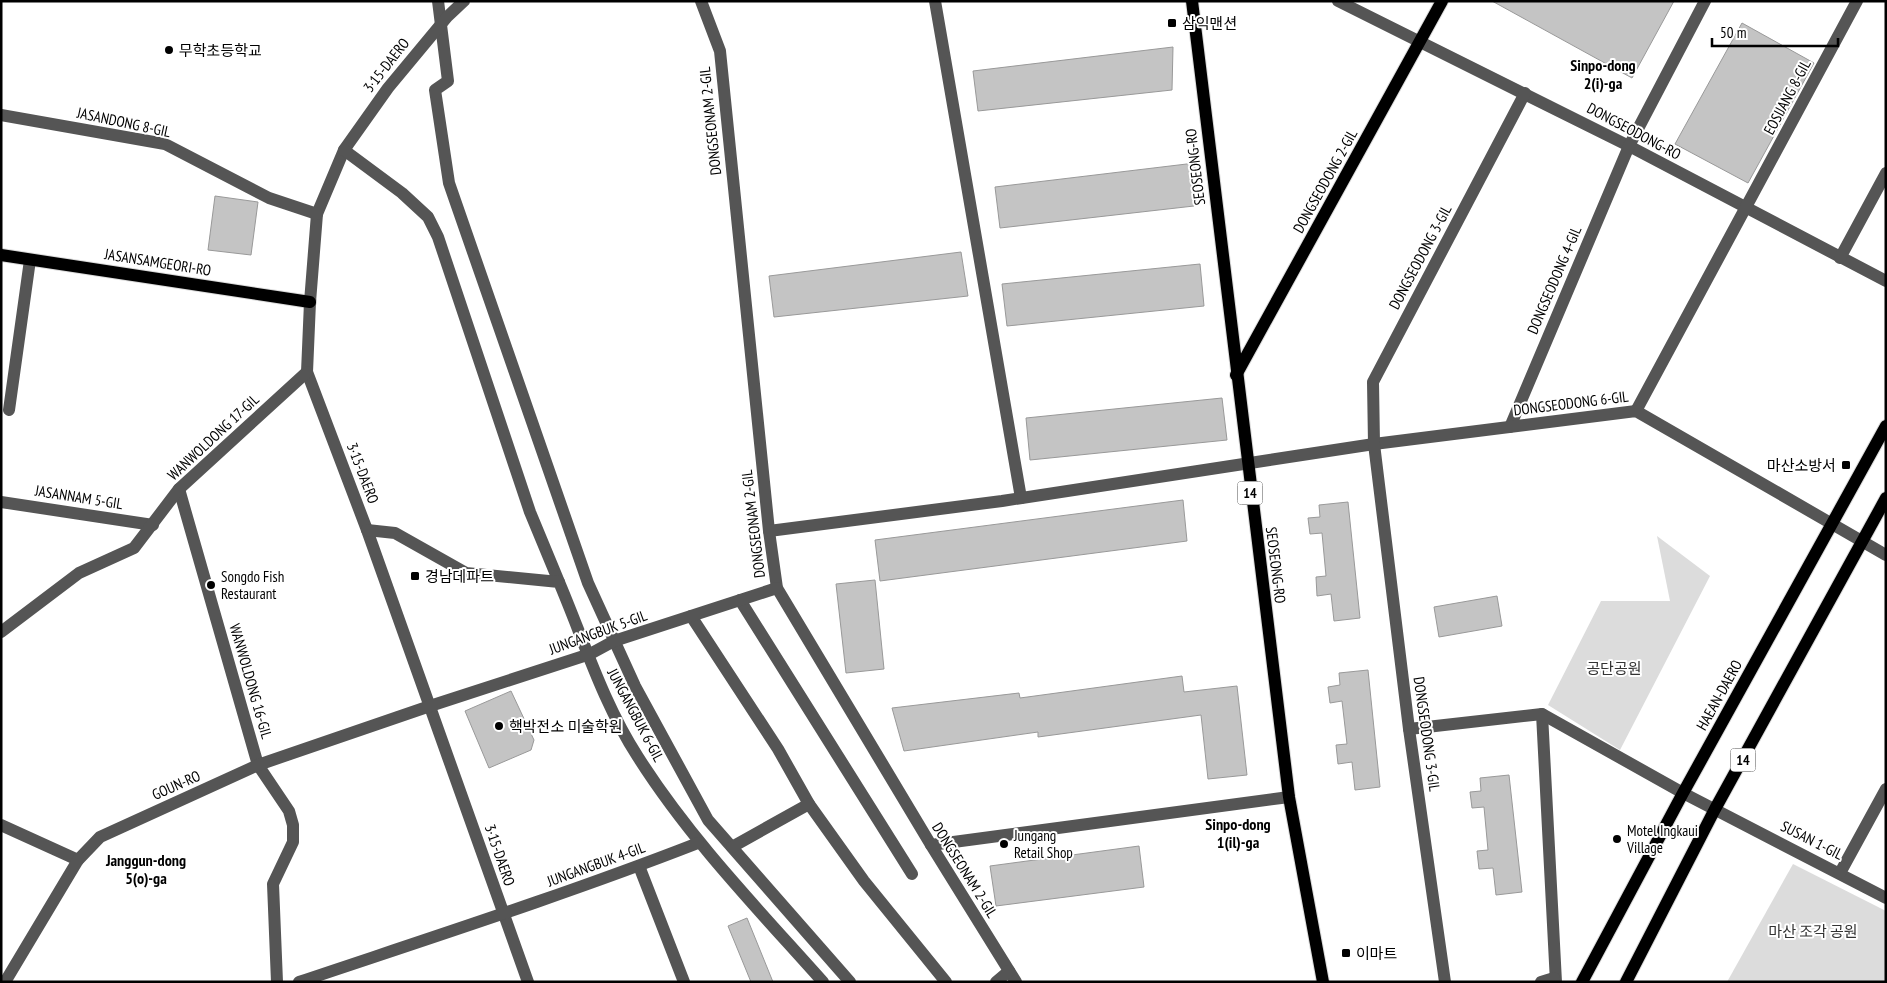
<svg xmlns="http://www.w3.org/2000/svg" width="1887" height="983" font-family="'PT Sans Narrow','Noto Sans KR',sans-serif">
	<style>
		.green { fill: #dcdcdc }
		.building { fill: #c4c4c4; stroke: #999 }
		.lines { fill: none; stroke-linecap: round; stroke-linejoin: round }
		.major-casing { stroke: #dbdbdb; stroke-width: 14 }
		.minor { stroke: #555; stroke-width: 12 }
		.major { stroke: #000; stroke-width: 12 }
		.poi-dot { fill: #000; stroke: #fff; stroke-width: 2 }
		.labels { text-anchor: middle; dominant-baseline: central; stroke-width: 4; stroke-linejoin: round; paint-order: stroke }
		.shield { fill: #fff; stroke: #4c4c4c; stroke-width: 1 }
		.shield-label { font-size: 14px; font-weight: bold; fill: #000 }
		.poi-label { font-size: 15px; fill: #000; stroke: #fff; text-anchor: start }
		.street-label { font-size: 15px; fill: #000; stroke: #fff }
		.park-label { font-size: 15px; fill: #333; stroke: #fff }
		.neighbourhood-label { font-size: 16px; font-weight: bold; fill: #000; stroke: #fff }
	</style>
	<rect width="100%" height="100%" fill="#fff"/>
	<g class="green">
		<polygon points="1657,536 1710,576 1620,750 1548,705 1601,601 1670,601"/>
		<polygon points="1793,864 1886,911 1886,982 1727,982"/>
	</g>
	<g class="building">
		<polygon points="1492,1 1674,1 1632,78"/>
		<polygon points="1742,23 1814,63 1748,183 1675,144"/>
		<polygon points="1173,47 1172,90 978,111 973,71"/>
		<polygon points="1195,163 1194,206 1000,228 995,187"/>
		<polygon points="215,196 258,202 251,255 208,250"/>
		<polygon points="961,252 968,296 774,317 769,276"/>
		<polygon points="1200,264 1204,306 1007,326 1002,284"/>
		<polygon points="1222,398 1227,440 1030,460 1026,418"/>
		<polygon points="1183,500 1187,541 880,581 875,540"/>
		<polygon points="1348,502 1360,618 1334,621 1331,594 1317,596 1316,577 1326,576 1322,533 1310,534 1308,518 1320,517 1319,505"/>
		<polygon points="875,580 884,669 846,673 836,584"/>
		<polygon points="1497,596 1502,626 1439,637 1434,607"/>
		<polygon points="1368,670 1380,787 1355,790 1352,762 1338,764 1336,745 1347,744 1342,701 1330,703 1328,687 1340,685 1339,673"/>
		<polygon points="1182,676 1184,692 1237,686 1247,775 1208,779 1201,715 1038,737 1038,732 904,751 892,708 1019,693 1020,698"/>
		<polygon points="511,691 534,740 531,750 489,768 465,711"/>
		<polygon points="1509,775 1522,892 1496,895 1493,868 1479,869 1477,851 1488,850 1484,807 1472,808 1470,792 1481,791 1480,778"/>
		<polygon points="1139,846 1144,887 996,906 990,866"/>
		<polygon points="747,918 773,982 751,982 728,926"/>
	</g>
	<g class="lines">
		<g class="major-casing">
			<g id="major">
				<polyline points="1192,1 1289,797 1323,982"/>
				<polyline points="1,255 310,302"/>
				<polyline points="1236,375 1442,1"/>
				<polyline points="1582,982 1683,793 1886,426"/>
				<polyline points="1626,982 1715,809 1886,498"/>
			</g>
		</g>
		<g class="minor">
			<polyline points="438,1 448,81 435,90 449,183 588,583 635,686 708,820 850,982"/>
			<polyline points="464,1 447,17 388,88 344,150 317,214 310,302 307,372 367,530 528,982"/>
			<polyline points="701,1 720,51 769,531 777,588 931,845 1016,982"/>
			<polyline points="935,1 1021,498"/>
			<polyline points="1338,1 1629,146 1886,281"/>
			<polyline points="1,115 165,144 269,198 317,214"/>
			<polyline points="344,150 402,193 428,217 438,237 530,512 559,582"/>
			<polyline points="1840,258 1886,173"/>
			<polyline points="9,410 30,260"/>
			<polyline points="1636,411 1857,1"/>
			<polyline points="1510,427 1629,146 1705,1"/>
			<polyline points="179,489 258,765 289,811 293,825 293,842 273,884 277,982"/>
			<polyline points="1,502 153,525"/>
			<path d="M367,530L395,533L466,573L559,582C584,641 603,703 638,757C690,839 758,909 823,982"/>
			<polyline points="769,531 1002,501 1374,444 1636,411 1886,555"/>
			<polyline points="740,600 912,874"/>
			<polyline points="691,616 778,749 809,804"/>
			<polyline points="1,632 79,573 134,548 179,489 307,372"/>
			<polyline points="1542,714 1556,982"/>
			<polyline points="1409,729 1542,714 1683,793 1886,898"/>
			<polyline points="1,825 78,860"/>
			<polyline points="931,845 1289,797"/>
			<polyline points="732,847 809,804 864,881 946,982"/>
			<polyline points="639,866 684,982"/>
			<polyline points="1840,873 1886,789"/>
			<polyline points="5,982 78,860 100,837 258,765 430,706 590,654 614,641 777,588"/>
			<path d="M299,982C433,937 567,894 698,843"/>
			<polyline points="996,982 1009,971"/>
			<polyline points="1445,982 1409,729 1374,444 1373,382 1525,93"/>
			<polyline points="1541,982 1554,978"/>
		</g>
		<use href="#major" class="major"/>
	</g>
	<g class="poi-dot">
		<rect x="1167" y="18" width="10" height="10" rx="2.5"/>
		<circle cx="169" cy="50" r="5"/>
		<rect x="1841" y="460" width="10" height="10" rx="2.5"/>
		<rect x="410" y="571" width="10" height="10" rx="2.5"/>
		<circle cx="211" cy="585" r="5"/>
		<circle cx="499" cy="726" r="5"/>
		<circle cx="1617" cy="839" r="5"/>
		<circle cx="1004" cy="844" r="5"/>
		<rect x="1341" y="948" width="10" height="10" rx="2.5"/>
	</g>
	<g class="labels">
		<g class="shield">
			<rect x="1237.5" y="481.5" width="25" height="23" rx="4"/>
			<rect x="1730.5" y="748.5" width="25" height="23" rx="4"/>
		</g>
		<g class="shield-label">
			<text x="1250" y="493">14</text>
			<text x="1743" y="760">14</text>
		</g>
		<g class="poi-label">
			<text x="1182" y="23">삼익맨션</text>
			<text x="179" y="50">무학초등학교</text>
			<text x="1836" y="465" text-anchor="end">마산소방서</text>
			<text x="221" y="576">Songdo Fish<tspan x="221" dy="17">Restaurant</tspan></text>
			<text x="425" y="576">경남데파트</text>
			<text x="509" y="726">핵박전소 미술학원</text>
			<text x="1627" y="830">Motel Ingkaui<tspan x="1627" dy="17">Village</tspan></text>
			<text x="1014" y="835">Jungang<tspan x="1014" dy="17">Retail Shop</tspan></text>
			<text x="1356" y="953">이마트</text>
		</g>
		<g class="street-label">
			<text transform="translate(386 65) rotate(-52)">3·15-DAERO</text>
			<text transform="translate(1787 97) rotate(-62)">EOSIJANG 8-GIL</text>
			<text transform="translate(710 121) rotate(-96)">DONGSEONAM 2-GIL</text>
			<text transform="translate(124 122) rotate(12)">JASANDONG 8-GIL</text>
			<text transform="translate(1634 131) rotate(28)">DONGSEODONG-RO</text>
			<text transform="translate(1195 167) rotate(-97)">SEOSEONG-RO</text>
			<text transform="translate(1325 181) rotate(-61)">DONGSEODONG 2-GIL</text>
			<text transform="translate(1420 257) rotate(-62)">DONGSEODONG 3-GIL</text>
			<text transform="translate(158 262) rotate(9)">JASANSAMGEORI-RO</text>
			<text transform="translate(1554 280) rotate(-67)">DONGSEODONG 4-GIL</text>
			<text transform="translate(1571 403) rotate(-7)">DONGSEODONG 6-GIL</text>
			<text transform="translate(213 437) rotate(-43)">WANWOLDONG 17-GIL</text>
			<text transform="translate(363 473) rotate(69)">3·15-DAERO</text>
			<text transform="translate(79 497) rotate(9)">JASANNAM 5-GIL</text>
			<text transform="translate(753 524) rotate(-97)">DONGSEONAM 2-GIL</text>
			<text transform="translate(1276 565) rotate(83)">SEOSEONG-RO</text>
			<text transform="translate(598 632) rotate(-20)">JUNGANGBUK 5-GIL</text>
			<text transform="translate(251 681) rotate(74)">WANWOLDONG 16-GIL</text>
			<text transform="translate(1719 695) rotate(-61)">HAEAN-DAERO</text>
			<text transform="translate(636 715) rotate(62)">JUNGANGBUK 6-GIL</text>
			<text transform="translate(1427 734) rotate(82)">DONGSEODONG 3-GIL</text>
			<text transform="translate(176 785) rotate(-24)">GOUN-RO</text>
			<text transform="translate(1812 840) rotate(27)">SUSAN 1-GIL</text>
			<text transform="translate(500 855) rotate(71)">3·15-DAERO</text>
			<text transform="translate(596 864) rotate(-20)">JUNGANGBUK 4-GIL</text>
			<text transform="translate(965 870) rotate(58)">DONGSEONAM 2-GIL</text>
		</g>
		<g class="park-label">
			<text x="1614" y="668">공단공원</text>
			<text x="1813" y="931">마산 조각 공원</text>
		</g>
		<g class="neighbourhood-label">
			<text x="1603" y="65">Sinpo-dong<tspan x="1603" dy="18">2(i)-ga</tspan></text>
			<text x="1238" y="824">Sinpo-dong<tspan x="1238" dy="18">1(il)-ga</tspan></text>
			<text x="146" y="860">Janggun-dong<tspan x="146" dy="18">5(o)-ga</tspan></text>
		</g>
	</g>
	<rect width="1887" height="983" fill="none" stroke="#000000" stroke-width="5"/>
	<path d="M1712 38v8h126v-8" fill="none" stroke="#000000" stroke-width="2.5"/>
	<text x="1720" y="38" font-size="15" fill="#000000" stroke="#ffffff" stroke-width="4" paint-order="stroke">50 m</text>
</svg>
